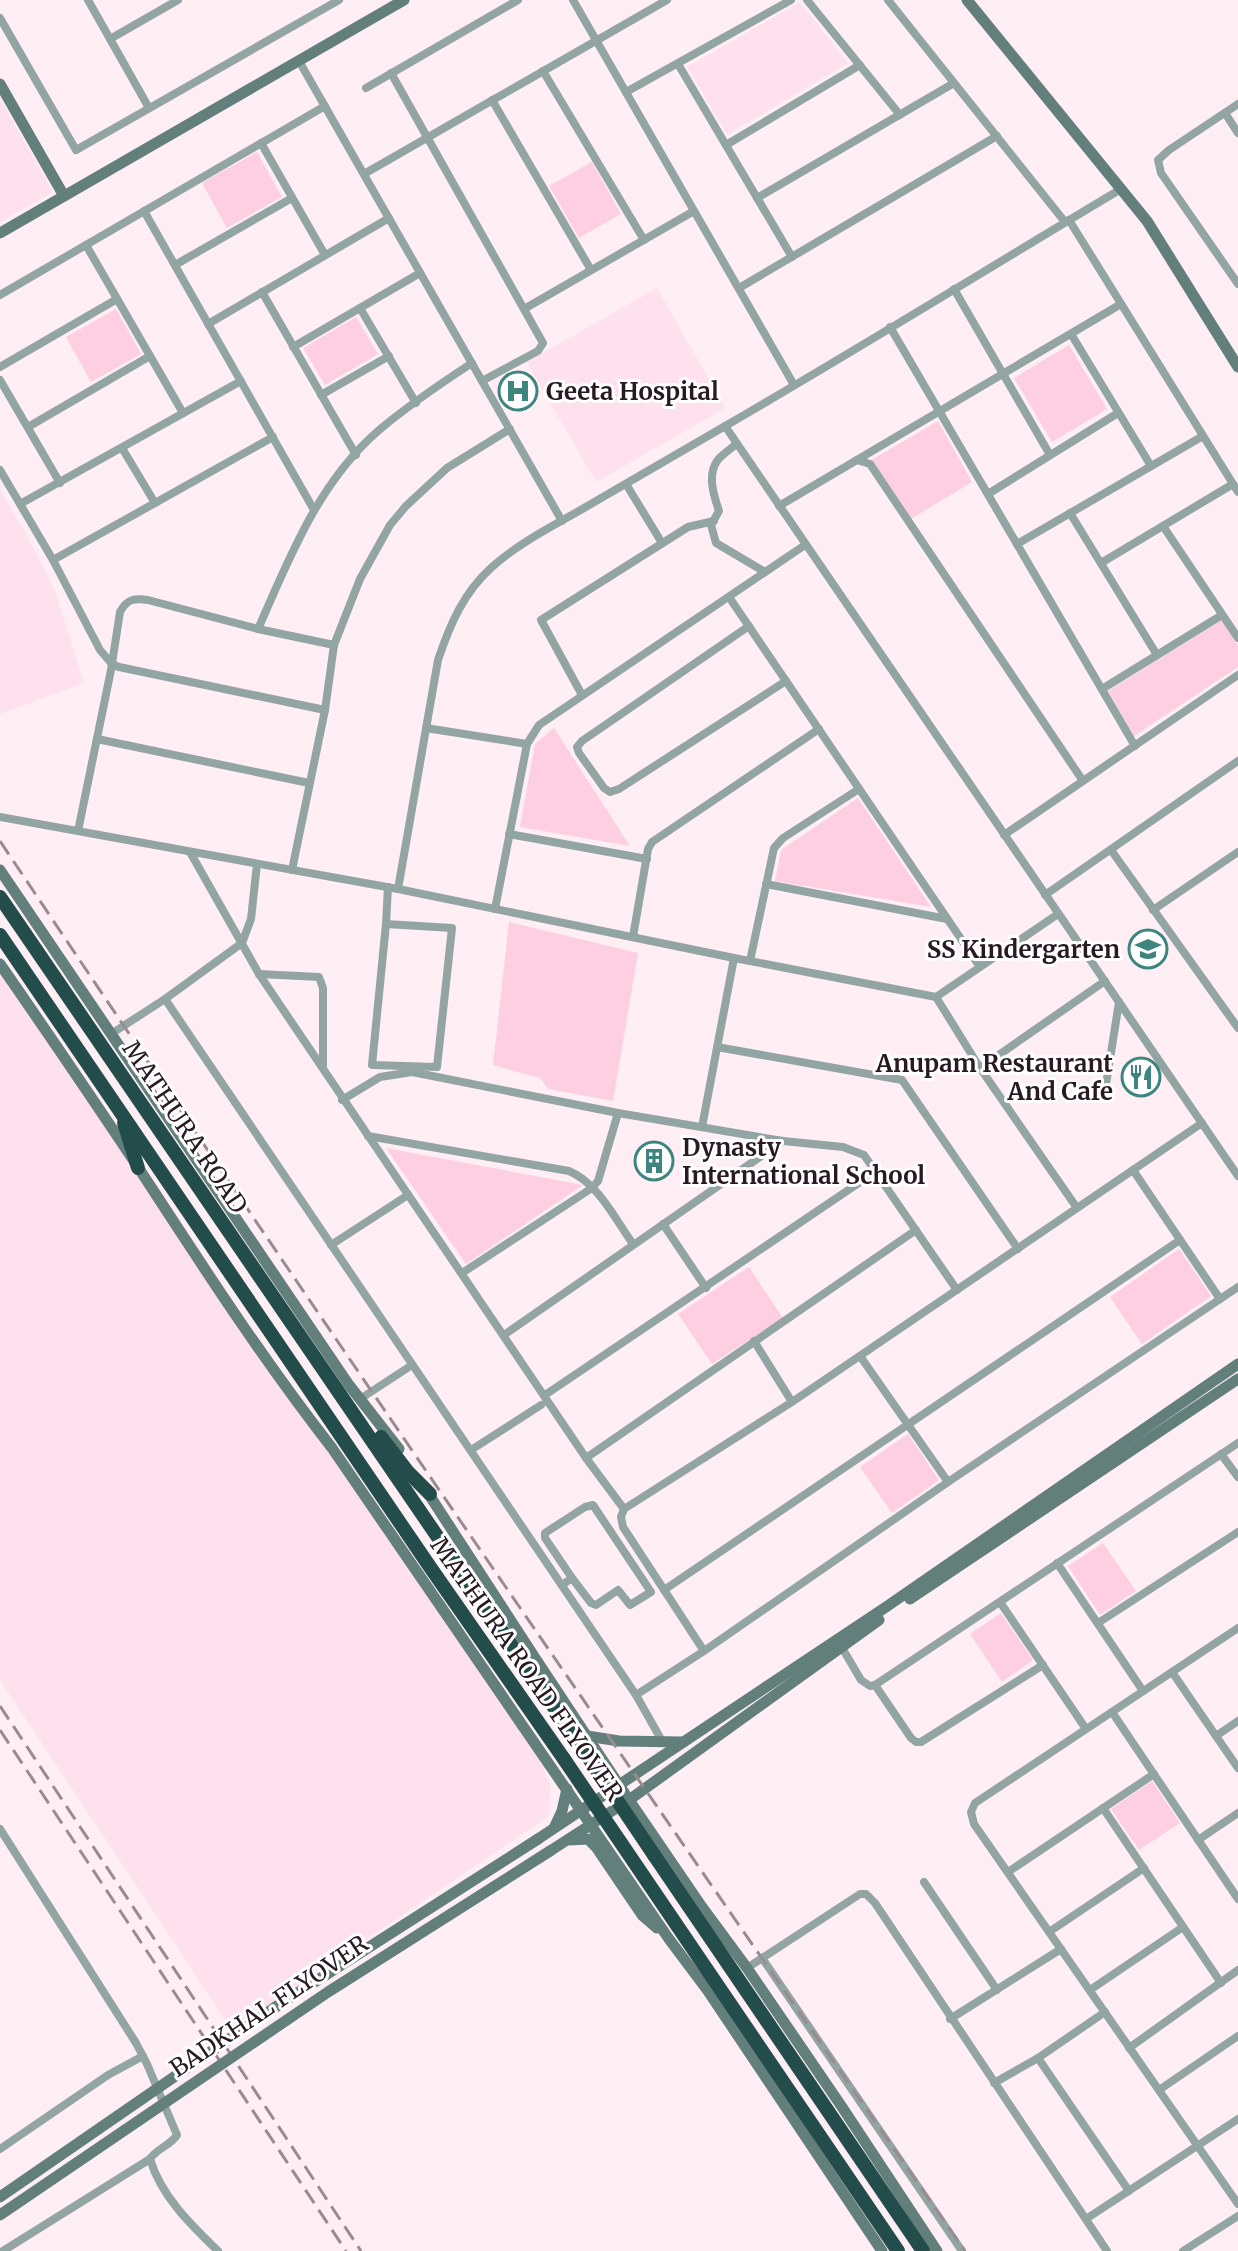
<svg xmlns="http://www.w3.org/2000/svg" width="1238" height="2251" font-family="Merriweather,serif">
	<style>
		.built { fill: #fee1ec }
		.green { fill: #fecfe1 }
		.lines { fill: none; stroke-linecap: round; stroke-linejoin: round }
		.street { stroke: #92a5a3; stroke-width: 8 }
		.secondary { stroke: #637f7c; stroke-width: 11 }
		.highway { stroke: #234d4a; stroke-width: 14 }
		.rail { stroke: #9a8b91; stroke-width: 3; stroke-dasharray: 16 8; stroke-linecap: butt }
		.secondary-bridge { stroke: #637f7c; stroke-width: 11 }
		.highway-bridge { stroke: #234d4a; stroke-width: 14 }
		.labels { text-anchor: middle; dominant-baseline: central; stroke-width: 6; stroke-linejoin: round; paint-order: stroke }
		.poi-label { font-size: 24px; font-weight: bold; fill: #281a20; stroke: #fff; text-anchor: start }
		.street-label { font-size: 24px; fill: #281a20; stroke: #fff }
	</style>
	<rect width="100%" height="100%" fill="#ffeff5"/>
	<g class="built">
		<polygon points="800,2 848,63 727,135 687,67"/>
		<polygon points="0,99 53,192 0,222"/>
		<polygon points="657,288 725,408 596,482 527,362"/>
		<polygon points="0,490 31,543 55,591 84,683 0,714"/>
		<polygon points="0,961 538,1755 550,1784 549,1816 232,2030 0,1680"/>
	</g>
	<g class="green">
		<polygon points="257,152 282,197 227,228 202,183"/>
		<polygon points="592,162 621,214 579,238 549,186"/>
		<polygon points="116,309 141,354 91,382 66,337"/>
		<polygon points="356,317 378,354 325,385 303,348"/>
		<polygon points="1069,345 1107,409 1052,442 1014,378"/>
		<polygon points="938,421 972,482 909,520 868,462"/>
		<polygon points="1222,620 1238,646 1238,667 1134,736 1108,691"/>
		<polygon points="554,728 630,846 520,827 535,744"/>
		<polygon points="858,798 931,907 775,881 781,850"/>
		<polygon points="509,922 638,953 613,1101 548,1089 540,1078 493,1065"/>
		<polygon points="386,1148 583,1185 466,1264"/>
		<polygon points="1179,1249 1211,1296 1142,1344 1110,1297"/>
		<polygon points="749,1267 783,1318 712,1364 678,1314"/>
		<polygon points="908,1434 939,1480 892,1513 860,1467"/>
		<polygon points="1103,1543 1136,1591 1100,1615 1068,1566"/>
		<polygon points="1001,1613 1033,1660 1002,1682 970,1634"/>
		<polygon points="1152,1781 1180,1823 1139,1850 1111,1809"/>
	</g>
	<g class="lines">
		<g class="street">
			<polyline points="88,0 149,108"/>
			<polyline points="573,0 794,385"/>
			<polyline points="807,0 900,115"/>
			<polyline points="888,0 1065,222"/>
			<polyline points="0,18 76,150 339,0"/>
			<polyline points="110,39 178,0"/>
			<polyline points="299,61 562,521"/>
			<polyline points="678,64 792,257"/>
			<polyline points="543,71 644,240"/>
			<polyline points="391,73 543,343 538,351 482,381"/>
			<polyline points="366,88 518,0"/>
			<polyline points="626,92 791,0"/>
			<polyline points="492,100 591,270"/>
			<polyline points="1238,104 1169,150 1158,160 1161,173 1238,284"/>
			<polyline points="1225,113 1238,133"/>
			<polyline points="261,143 325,255"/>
			<polyline points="726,145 860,65"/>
			<polyline points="364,174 667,0"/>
			<polyline points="757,198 954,83"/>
			<polyline points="144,211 314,510"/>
			<polyline points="1069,220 1238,492"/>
			<polyline points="86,245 183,413"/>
			<polyline points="175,265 292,198"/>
			<polyline points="739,288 997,136"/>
			<polyline points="954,289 1050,455"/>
			<polyline points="262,292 356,455"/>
			<polyline points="0,295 325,106"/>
			<polyline points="360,308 416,403"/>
			<polyline points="524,309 694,211"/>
			<polyline points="208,324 389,218"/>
			<polyline points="890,327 1135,746"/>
			<polyline points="1071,334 1151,466"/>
			<polyline points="293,347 420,273"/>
			<polyline points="0,367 117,299"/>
			<polyline points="0,380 60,483"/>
			<polyline points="321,395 389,356"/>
			<polyline points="725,426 1238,1176"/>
			<polyline points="28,427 150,356"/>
			<path d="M736,444C731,449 721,455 717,461C707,476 714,496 719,511L711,525L716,543L765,572"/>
			<polyline points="122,448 155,503"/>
			<polyline points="857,460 870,464 1083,781"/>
			<polyline points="0,470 53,560 100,650 112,664 119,667 325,710"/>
			<polyline points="626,484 662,543"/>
			<polyline points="988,494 1118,413"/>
			<polyline points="20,504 241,381"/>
			<polyline points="779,506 1121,304"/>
			<polyline points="1070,513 1157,655"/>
			<polyline points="1163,526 1238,638"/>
			<polyline points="1017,544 1203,436"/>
			<polyline points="53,560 273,437"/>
			<polyline points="1101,563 1233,484"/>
			<polyline points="729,597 980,967"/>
			<polyline points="749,626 582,741 577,747 579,753 604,788 610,792 619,789 786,681"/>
			<path d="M258,629C289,559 318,483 378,431C407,406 440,384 472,363"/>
			<polyline points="1102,689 1222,615"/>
			<polyline points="582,695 541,620 688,527 714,521"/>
			<polyline points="426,728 527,744"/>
			<polyline points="97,739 309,783"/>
			<polyline points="0,817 398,889 734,958 936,997 1058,914"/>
			<path d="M78,831L111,670L120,612C127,599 134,598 148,600L258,629L334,645"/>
			<polyline points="509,834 647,859"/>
			<polyline points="1004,835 1238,675"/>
			<polyline points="1111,850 1238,1028"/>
			<polyline points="190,852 259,974 586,1458 624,1509"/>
			<polyline points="292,870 325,710 334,645 360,579 390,525 406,506 447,468 510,429"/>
			<polyline points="766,884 947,919"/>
			<path d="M398,889L438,660C450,624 464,592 492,567C519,543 553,526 584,508C629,482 675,455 720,429C855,351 987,269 1121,189"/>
			<polyline points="1045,895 1238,761"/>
			<polyline points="495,909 527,744 539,725 805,545"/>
			<polyline points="1153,910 1238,852"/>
			<polyline points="386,924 452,928 437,1067 372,1065 386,924 388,887"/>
			<polyline points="633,937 648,849 652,842 819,729"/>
			<polyline points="750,961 774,848 783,838 859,789"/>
			<polyline points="259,974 319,977 323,988 323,1066"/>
			<polyline points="936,997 980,1068 1077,1208"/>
			<polyline points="165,999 636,1695 662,1741"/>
			<polyline points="111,1034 165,999 242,943 251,919 257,864"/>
			<polyline points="717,1047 902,1080 1018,1249"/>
			<polyline points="980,1068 1105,981"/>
			<polyline points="1105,1091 1119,1002"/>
			<polyline points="342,1100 380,1077 412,1072 618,1113 783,1141 843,1147 864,1155 957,1290"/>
			<polyline points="702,1127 734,958"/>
			<path d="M368,1136L569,1171C598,1183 615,1219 633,1244"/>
			<polyline points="1133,1170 1220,1299"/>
			<polyline points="663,1224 706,1288"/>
			<polyline points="331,1245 408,1195"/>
			<polyline points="462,1273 592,1188 598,1181 618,1113"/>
			<polyline points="504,1335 783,1141"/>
			<polyline points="754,1341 792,1402"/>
			<polyline points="860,1356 948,1482"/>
			<polyline points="545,1395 875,1172"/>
			<polyline points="360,1399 412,1365"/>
			<polyline points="471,1450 541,1405"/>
			<polyline points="1221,1454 1238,1477"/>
			<polyline points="586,1458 916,1230"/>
			<polyline points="1057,1563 1143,1691"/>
			<polyline points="562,1585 572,1578 591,1603 596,1605 618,1590 630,1605 651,1592 593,1505 585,1507 545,1533 545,1538 572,1578"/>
			<polyline points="664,1590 1180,1240"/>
			<polyline points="1000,1602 1086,1729"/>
			<polyline points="1098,1623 1238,1532"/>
			<polyline points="1238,1628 975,1803 971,1812 974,1824 1238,2204"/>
			<polyline points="841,1646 861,1680 870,1686 875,1685 1238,1443"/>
			<polyline points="704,1651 623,1527 621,1517 624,1509 792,1402 1202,1123"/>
			<polyline points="1172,1672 1238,1768"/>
			<polyline points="875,1685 911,1738 916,1742 921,1742 1043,1665"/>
			<polyline points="636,1695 704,1651 948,1482 1238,1287"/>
			<polyline points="1112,1712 1238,1899"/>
			<polyline points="1216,1736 1238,1721"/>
			<polyline points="1103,1808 1221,1983"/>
			<path d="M0,1829L136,2043L147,2064L177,2135C170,2146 157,2148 150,2159C161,2196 191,2225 218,2251"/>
			<polyline points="1198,1840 1238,1813"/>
			<polyline points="1008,1872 1154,1774"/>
			<polyline points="924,1882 997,1990"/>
			<polyline points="1049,1932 1144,1868"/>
			<polyline points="762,1958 962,2251"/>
			<polyline points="747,1968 860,1894 866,1894 875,1903 1107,2251"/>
			<polyline points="1090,1990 1183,1927"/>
			<polyline points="1105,2012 1038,2058 1129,2191"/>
			<polyline points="950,2019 1061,1949"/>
			<polyline points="1129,2048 1238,1970"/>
			<polyline points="994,2083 1038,2058"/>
			<polyline points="1159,2090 1238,2036"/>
			<polyline points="0,2149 108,2075 143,2056"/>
			<polyline points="1086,2219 1238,2119"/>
			<polyline points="3,2251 150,2159"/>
			<polyline points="1183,2251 1238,2216"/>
		</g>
		<g class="secondary">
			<polyline points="967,0 1147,221 1238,367"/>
			<polyline points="0,84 64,196"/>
			<polyline points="0,233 404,0"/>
			<polyline points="0,870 349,1385 399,1449"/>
			<path d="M0,964C45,1029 90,1095 134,1161C198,1259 260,1356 332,1448L669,1939L708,1991L882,2251"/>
			<polyline points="426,1490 537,1661 629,1800 702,1907 747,1968 842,2107 937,2251"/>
			<polyline points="910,1599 1238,1379"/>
			<polyline points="587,1736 619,1741 682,1742"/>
			<polyline points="555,1826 562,1811 567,1789"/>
			<polyline points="538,1839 886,1607 1238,1364"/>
			<polyline points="570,1840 588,1839 596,1847 642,1915 657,1928"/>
			<polyline points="550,1851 629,1800 879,1620"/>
		</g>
		<g class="highway">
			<polyline points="0,897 582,1748"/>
			<polyline points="0,935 430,1567 564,1759"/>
			<polyline points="124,1123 138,1168"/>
			<polyline points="381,1437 408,1472 430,1494"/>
			<polyline points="654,1855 923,2251"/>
		</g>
		<g class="rail">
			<path d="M0,841C316,1315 640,1783 965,2251"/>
			<polyline points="0,1706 361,2251"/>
			<polyline points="0,1730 346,2251"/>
		</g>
		<g class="secondary-bridge">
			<polyline points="0,2197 274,2008 538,1839"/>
			<polyline points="0,2215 328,1992 550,1851"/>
		</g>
		<g class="highway-bridge">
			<polyline points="582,1748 654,1855"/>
			<polyline points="564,1759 898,2251"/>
		</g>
	</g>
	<defs>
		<g id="hospital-ring" transform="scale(2)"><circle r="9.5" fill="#fff" stroke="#3e8580" stroke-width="1.5"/><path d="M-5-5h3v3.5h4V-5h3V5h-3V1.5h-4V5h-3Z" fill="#3e8580"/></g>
		<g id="school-ring" transform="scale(2)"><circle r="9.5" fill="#fff" stroke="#3e8580" stroke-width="1.5"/><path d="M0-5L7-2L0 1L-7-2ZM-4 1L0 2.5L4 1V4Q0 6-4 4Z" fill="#3e8580"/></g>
		<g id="restaurant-ring" transform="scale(2)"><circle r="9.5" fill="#fff" stroke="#3e8580" stroke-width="1.5"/><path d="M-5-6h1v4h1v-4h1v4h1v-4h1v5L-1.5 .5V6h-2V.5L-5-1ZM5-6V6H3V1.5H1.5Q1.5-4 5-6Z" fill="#3e8580"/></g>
		<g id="building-ring" transform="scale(2)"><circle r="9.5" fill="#fff" stroke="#3e8580" stroke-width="1.5"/><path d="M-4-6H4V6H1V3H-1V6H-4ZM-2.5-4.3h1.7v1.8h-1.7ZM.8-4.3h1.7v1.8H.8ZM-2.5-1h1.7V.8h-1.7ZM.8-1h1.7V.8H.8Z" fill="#3e8580"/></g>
	</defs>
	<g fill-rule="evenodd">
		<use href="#hospital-ring" x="518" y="391"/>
		<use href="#school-ring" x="1148" y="949"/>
		<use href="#restaurant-ring" x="1141" y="1077"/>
		<use href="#building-ring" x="654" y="1161"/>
	</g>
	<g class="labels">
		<g class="poi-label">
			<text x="546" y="391">Geeta Hospital</text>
			<text x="1120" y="949" text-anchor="end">SS Kindergarten</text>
			<text x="1113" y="1063" text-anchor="end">Anupam Restaurant<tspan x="1113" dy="28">And Cafe</tspan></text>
			<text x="682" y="1147">Dynasty<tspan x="682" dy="28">International School</tspan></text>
		</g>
		<g class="street-label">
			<text transform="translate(185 1127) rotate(56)">MATHURA ROAD</text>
			<text transform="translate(527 1669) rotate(55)">MATHURA ROAD FLYOVER</text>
			<text transform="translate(269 2006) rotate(-34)">BADKHAL FLYOVER</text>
		</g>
	</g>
</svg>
